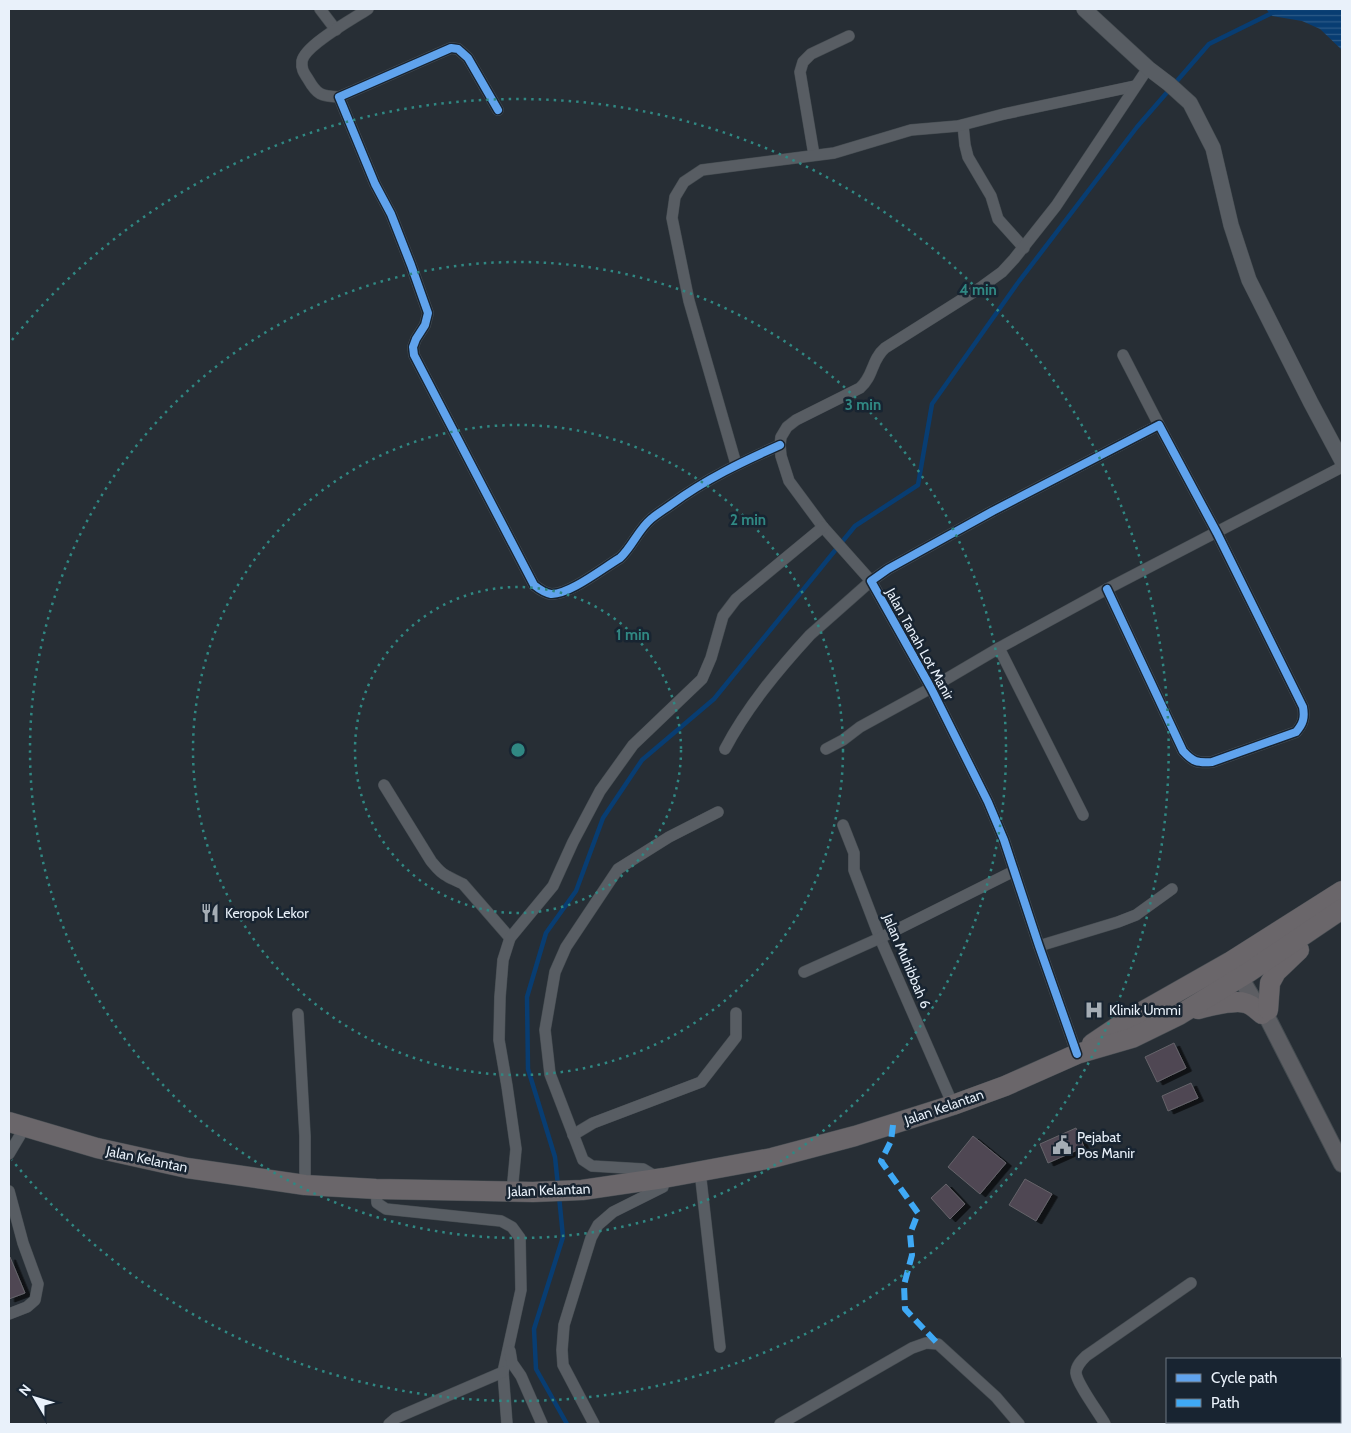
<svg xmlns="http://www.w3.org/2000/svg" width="1351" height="1433" font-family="Cabin,sans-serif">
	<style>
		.water { fill: url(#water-rules) }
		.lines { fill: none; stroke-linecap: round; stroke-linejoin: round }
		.stream { stroke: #083d72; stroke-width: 4.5 }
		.building { fill: #504653; stroke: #65646a; filter: url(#shadow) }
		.minor-casing { stroke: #444b50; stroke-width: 12 }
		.tertiary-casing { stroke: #444b50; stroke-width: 16 }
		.secondary-casing { stroke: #444b50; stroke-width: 18 }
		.trunk-casing { stroke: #444b50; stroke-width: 21 }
		.minor { stroke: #585d63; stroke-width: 11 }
		.tertiary { stroke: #585d63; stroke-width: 15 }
		.secondary { stroke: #5d5e63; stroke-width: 16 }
		.trunk { stroke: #6a666a; stroke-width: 20 }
		.quiet { stroke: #3fa9f5; stroke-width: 6; stroke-dasharray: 12 6; stroke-linecap: butt }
		.cycleway-casing { stroke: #182431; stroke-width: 11 }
		.cycleway { stroke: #60a3ed; stroke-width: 8 }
		.ring { fill: none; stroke: #308883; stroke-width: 2.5; stroke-dasharray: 2.5 5 }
		.labels { text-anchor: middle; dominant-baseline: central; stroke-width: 5; stroke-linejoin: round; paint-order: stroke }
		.street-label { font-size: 14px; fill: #e9f1fa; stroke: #182431 }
		.poi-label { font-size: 14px; fill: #e9f1fa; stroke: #182431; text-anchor: start }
		.centre { fill: #308883; stroke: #182431; stroke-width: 2.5 }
		.ring-label { font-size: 15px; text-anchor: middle; font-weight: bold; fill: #308883; stroke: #182431; stroke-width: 5; stroke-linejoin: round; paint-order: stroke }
	</style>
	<defs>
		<pattern id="water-rules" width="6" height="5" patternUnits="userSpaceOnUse" patternTransform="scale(1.25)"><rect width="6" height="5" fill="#083d72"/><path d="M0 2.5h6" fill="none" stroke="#2c5a87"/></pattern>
		<filter id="shadow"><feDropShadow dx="5.5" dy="3" stdDeviation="0" flood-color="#0009"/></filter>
	</defs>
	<rect width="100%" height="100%" fill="#272e35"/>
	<polygon class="water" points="1266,9 1342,9 1342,50 1320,29 1302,21 1272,16"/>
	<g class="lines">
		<g class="stream">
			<polyline points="558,1186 555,1157 528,1069 527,997 546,933 576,891 603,818 642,760 714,699 855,526 918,485 932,404 1017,284 1137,127 1209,44 1280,9"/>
			<polyline points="559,1196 563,1237 534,1329 536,1369 567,1424"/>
		</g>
	</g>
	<g class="building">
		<polygon points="1174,1043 1186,1068 1157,1082 1145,1057"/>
		<polygon points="1191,1083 1198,1098 1168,1111 1162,1096"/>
		<polygon points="1076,1128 1084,1147 1048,1163 1040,1144"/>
		<polygon points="973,1136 1006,1163 980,1194 948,1167"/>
		<polygon points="1025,1179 1052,1194 1036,1221 1009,1205"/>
		<polygon points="946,1184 965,1204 950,1219 931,1198"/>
		<polygon points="9,1257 10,1257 25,1293 9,1299"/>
	</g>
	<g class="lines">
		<g class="minor-casing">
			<g id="minor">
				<polyline points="320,9 336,30"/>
				<path d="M339,97C321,96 317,95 308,79C304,73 301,69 302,61C305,45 353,19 368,9"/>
				<path d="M498,110L468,58L458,49L451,48L339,97L375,184L391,214L411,265L428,313L425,325L416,339L413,347L414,355L534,585C539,589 545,593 551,594C569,595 603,568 620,558C632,547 638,530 651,519C657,514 665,509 672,504C706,479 742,462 780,445"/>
				<polyline points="963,125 965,145 968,157 991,196 998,219 1024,248"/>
				<polyline points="814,155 800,72 803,62 811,54 849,36"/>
				<polyline points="1123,355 1159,425"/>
				<polyline points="736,464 689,301 672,218 675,197 684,182 702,170 834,153 911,130 958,126 1004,114 1135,86"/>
				<polyline points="999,648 1083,815"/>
				<path d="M725,749C747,707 778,670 810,635L871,581L823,527L789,481L781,456L780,445L781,437L787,427L796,420L860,388C874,376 871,360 885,348L980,288L1002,272L1014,259L1056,206L1148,68"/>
				<polyline points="826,749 843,740 860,727 931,688 999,648 1107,589 1342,467"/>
				<path d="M384,785L431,861C436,867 440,873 447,876C452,879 457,881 463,884L510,938"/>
				<polyline points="843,825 854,853 854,870 880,938 953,1105"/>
				<polyline points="1039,946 1118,922 1136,915 1172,889"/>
				<polyline points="804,972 880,938 1014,871"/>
				<polyline points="298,1014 305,1136 305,1185"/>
				<path d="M1077,1054L1039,946L1004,840L988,802L931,688L871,581L888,569L993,511L1159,425L1217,533L1303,707C1305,718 1303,724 1296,732L1212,762C1197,763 1193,762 1183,751L1107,589"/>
				<polyline points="573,1135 593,1123 701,1082 736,1037 736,1013"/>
				<polyline points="9,1154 25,1127"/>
				<polyline points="700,1171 720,1347"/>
				<polyline points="658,1178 643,1169 592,1166 583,1160 550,1074 545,1030 555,972 566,947 618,869 669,837 718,812"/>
				<polyline points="376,1189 377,1203 386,1209 501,1221 512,1227 520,1238 521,1290 503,1372 507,1424"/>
				<polyline points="9,1191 23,1243 38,1284 35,1300 27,1307 9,1314"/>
				<polyline points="512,1192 516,1149 507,1086 499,1040 500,997 503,960 510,938 553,886 573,842 600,791 633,745 702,679 711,658 723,616 736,599 823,527"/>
				<polyline points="510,1351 512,1363 521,1376 542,1424"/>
				<polyline points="1340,1386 1342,1384"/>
				<polyline points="389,1424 396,1418 503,1372"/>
				<polyline points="594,1424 563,1365 562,1350 564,1325 591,1238 598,1225 613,1212 663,1187 664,1178"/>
				<polyline points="780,1424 912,1348 926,1343 938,1344 996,1397 1019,1424"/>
				<path d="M1105,1424C1099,1413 1077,1384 1076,1373C1076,1366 1081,1361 1086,1356L1191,1283"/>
				<polyline points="1280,1424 1284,1422"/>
			</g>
		</g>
		<g class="tertiary-casing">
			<polyline id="tertiary" points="1084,9 1148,68 1169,84 1190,103 1213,148 1231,225 1249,280 1311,403 1342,461"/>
		</g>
		<g class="secondary-casing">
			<polyline id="secondary" points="1234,967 1262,1014 1267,1017 1342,1164"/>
		</g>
		<g class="trunk-casing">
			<g id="trunk">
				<path d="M1198,1009C1209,1006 1235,1000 1245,1003C1251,1004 1257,1010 1262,1014"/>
				<polyline points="1268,1010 1270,983 1276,972 1299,950"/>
				<polyline points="1092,1044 1126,1021 1230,962 1342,891"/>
				<polyline points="9,1122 97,1148 187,1168 305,1185 376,1189 533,1192 582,1190 664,1178 772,1158 855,1136 953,1105 1005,1086 1077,1054 1132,1038 1179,1015 1249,972 1342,909"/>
			</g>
		</g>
		<use href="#minor" class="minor"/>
		<use href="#tertiary" class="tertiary"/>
		<use href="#secondary" class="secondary"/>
		<use href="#trunk" class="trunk"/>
		<polyline class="quiet" points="893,1125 891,1141 881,1161 918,1213 910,1234 912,1255 904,1285 905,1309 938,1344"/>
		<g class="cycleway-casing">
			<g id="cycleway">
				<path d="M498,110L468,58L458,49L451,48L339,97L375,184L391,214L411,265L428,313L425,325L416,339L413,347L414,355L534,585C539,589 545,593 551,594C569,595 603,568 620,558C632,547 638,530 651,519C657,514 665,509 672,504C706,479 742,462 780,445"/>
				<path d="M1077,1054L1039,946L1004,840L988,802L931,688L871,581L888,569L993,511L1159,425L1217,533L1303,707C1305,718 1303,724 1296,732L1212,762C1197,763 1193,762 1183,751L1107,589"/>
			</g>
		</g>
		<use href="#cycleway" class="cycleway"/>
	</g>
	<g class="ring">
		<circle cx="518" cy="750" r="163"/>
		<circle cx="518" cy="750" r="325"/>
		<circle cx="518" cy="750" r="488"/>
		<path d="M12 340A651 651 0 1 1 12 1160"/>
	</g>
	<defs>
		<g id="restaurant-bare" transform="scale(1.5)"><path d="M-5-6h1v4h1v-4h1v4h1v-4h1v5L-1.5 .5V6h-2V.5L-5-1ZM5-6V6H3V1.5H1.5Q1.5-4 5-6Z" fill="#a5adb5" stroke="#182431" stroke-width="2.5" paint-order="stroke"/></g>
		<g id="hospital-bare" transform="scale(1.5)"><path d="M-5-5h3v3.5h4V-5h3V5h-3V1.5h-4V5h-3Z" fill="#a5adb5" stroke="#182431" stroke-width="2.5" paint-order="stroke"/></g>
		<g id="civic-bare" transform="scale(1.5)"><path d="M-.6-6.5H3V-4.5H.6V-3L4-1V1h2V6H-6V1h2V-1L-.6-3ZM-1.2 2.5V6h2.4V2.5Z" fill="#a5adb5" stroke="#182431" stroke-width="2.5" paint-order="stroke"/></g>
	</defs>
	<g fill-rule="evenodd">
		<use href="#restaurant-bare" x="210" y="913"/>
		<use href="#hospital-bare" x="1094" y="1010"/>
		<use href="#civic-bare" x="1062" y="1145"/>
	</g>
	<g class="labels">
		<g class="street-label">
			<text transform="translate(920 644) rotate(61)">Jalan Tanah Lot Manir</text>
			<text transform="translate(907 961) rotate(67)">Jalan Muhibbah 6</text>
			<text transform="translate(944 1107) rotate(-19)">Jalan Kelantan</text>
			<text transform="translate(147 1159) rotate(12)">Jalan Kelantan</text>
			<text transform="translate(549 1190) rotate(-2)">Jalan Kelantan</text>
		</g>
		<g class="poi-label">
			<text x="225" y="913">Keropok Lekor</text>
			<text x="1109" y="1010">Klinik Ummi</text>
			<text x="1077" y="1137">Pejabat<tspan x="1077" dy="16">Pos Manir</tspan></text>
		</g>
	</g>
	<circle cx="518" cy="750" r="8" class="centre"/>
	<g class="ring-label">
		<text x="978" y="295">4 min</text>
		<text x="863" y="410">3 min</text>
		<text x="748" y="525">2 min</text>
		<text x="633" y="640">1 min</text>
	</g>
	<rect width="1351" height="1433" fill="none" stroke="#e9f1fa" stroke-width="20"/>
	<rect x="1166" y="1358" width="175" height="65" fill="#182431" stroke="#6c7681"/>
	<rect x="1176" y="1374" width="25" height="8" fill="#60a3ed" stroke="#6c7681"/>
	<text x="1211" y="1383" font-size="15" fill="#e9f1fa">Cycle path</text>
	<rect x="1176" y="1399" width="25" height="8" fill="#3fa9f5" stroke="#6c7681"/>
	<text x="1211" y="1408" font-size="15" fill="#e9f1fa">Path</text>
	<g transform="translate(35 1398) rotate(308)" stroke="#182431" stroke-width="4" paint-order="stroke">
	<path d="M0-4L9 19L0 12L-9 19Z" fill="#e9f1fa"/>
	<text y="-8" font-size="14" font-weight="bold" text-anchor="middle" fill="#e9f1fa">N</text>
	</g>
</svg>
